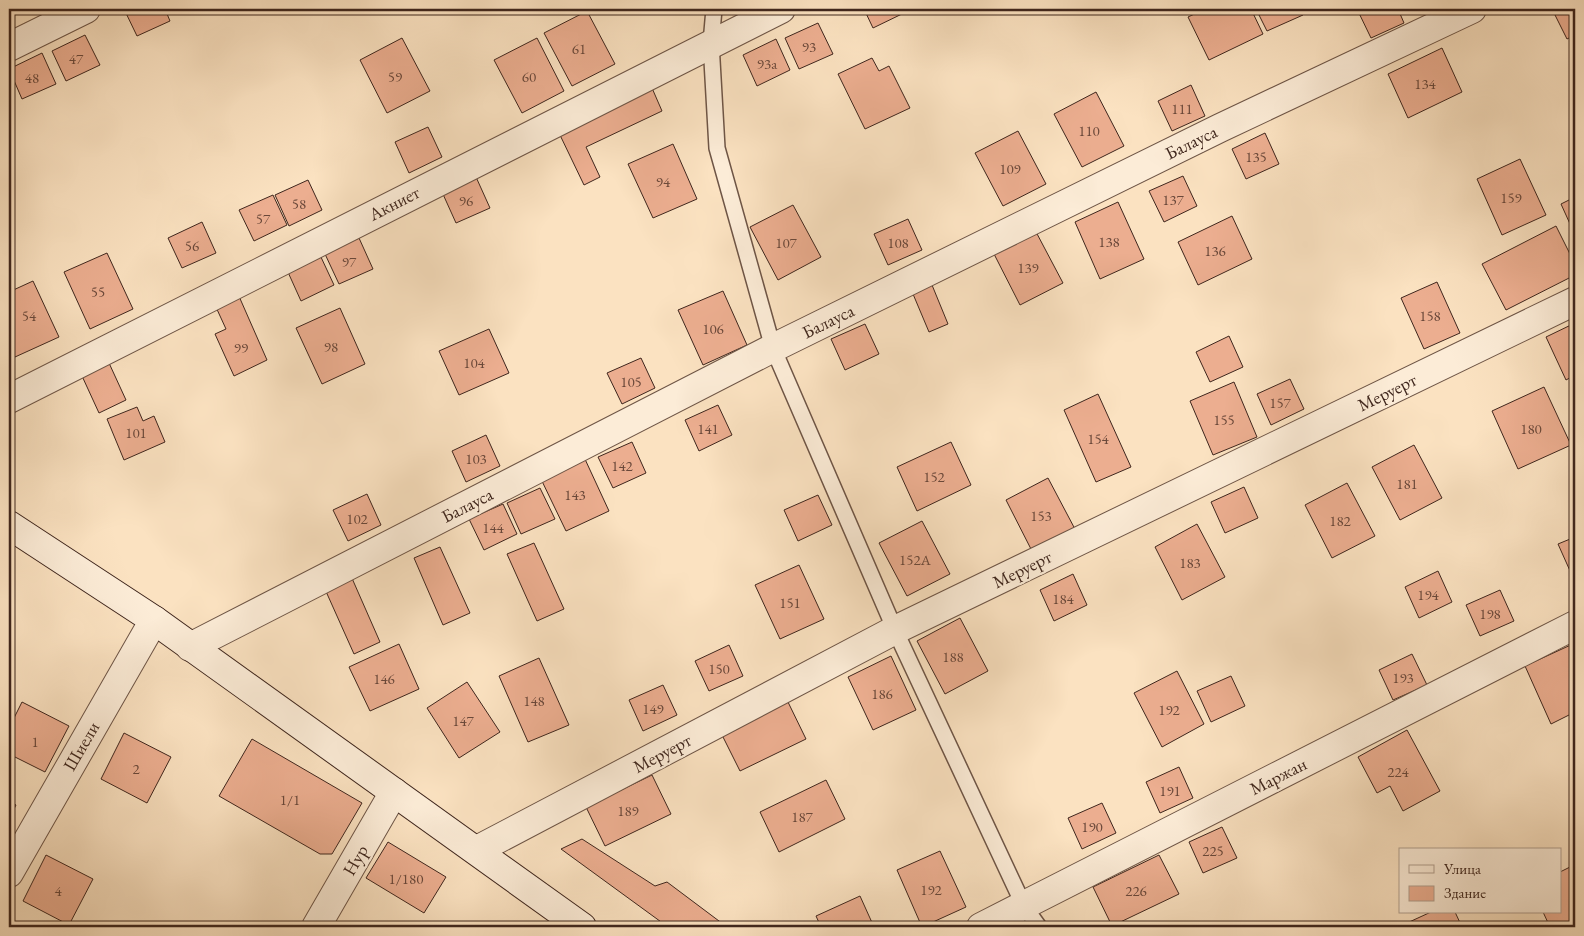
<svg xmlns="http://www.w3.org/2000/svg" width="1584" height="936" font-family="'EB Garamond',serif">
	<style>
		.building { fill: #ecae90; stroke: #3f261d }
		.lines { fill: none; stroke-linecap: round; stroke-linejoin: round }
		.lane-casing { stroke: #6e5546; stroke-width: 18 }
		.street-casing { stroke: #6e5546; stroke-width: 30 }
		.secondary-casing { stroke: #3f261d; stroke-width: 30 }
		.lane { stroke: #fcecd7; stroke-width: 15 }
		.street { stroke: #fcecd7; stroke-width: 28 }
		.secondary { stroke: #fcecd7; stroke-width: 28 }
		.labels { text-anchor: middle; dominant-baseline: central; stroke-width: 4.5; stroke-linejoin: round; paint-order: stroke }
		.number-label { font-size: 15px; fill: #6a483a }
		.street-label { font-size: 18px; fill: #3f261d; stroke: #fcecd7 }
	</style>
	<rect width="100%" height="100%" fill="#fbe2c1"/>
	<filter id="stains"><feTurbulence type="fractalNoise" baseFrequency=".004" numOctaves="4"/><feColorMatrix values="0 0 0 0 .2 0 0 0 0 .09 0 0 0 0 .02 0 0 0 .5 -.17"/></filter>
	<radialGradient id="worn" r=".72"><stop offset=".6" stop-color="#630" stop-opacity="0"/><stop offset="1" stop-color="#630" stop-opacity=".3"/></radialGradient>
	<g class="building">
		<polygon points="124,9 165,9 170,21 137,36"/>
		<polygon points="864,9 905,9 906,12 873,28"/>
		<polygon points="1205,9 1251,9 1263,34 1209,60 1188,17"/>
		<polygon points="1256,9 1301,9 1303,15 1267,31"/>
		<polygon points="1357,9 1398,9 1404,23 1371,38"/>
		<polygon points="1552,9 1575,9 1575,35 1567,39"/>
		<polygon points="587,11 615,64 572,86 544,33"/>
		<polygon points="818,23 833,54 799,69 785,38"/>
		<polygon points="85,35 100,65 66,81 52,51"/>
		<polygon points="402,38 430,91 387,113 360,60"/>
		<polygon points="537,38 564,91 522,113 494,60"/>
		<polygon points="776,39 790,70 757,86 743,55"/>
		<polygon points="1442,48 1462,92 1408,118 1388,74"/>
		<polygon points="42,53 56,84 22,99 9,69"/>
		<polygon points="872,58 879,71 889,66 910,108 865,129 838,74"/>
		<polygon points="1191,85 1205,116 1172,131 1158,101"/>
		<polygon points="652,88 662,111 586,147 600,177 584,185 559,133"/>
		<polygon points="1096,92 1124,146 1082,167 1054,114"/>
		<polygon points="428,127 442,157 409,173 395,142"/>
		<polygon points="1018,131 1046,184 1003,206 975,153"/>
		<polygon points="1265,133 1279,164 1246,179 1232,149"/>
		<polygon points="673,144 697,199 653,218 628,164"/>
		<polygon points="1520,159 1546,215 1502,235 1477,179"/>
		<polygon points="1183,176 1197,206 1164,222 1149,191"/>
		<polygon points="476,177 490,208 456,223 442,192"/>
		<polygon points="308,180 322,210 289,226 275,195"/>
		<polygon points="273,195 287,225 254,241 239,210"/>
		<polygon points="1575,197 1575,235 1561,204"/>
		<polygon points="1118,202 1144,259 1100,279 1075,222"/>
		<polygon points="793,205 821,257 778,280 750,227"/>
		<polygon points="1232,216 1252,259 1198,285 1178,242"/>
		<polygon points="908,219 922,250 888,265 874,234"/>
		<polygon points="202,222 216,253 182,268 168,238"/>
		<polygon points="1556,226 1575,264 1575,275 1506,310 1482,264"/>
		<polygon points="1035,230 1063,283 1020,305 993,252"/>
		<polygon points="359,238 373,269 339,284 325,254"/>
		<polygon points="107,253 133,309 90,329 64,272"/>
		<polygon points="320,255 334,285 301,301 287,270"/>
		<polygon points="33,281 59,337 15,357 9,343 9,292"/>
		<polygon points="1437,282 1460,333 1424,349 1401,298"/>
		<polygon points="932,285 948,324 929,332 913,294"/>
		<polygon points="723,291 747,345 703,365 678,310"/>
		<polygon points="238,294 267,360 234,376 215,334 226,329 215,305"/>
		<polygon points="340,308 365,364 322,384 296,328"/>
		<polygon points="1575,323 1575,375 1566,380 1546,337"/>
		<polygon points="865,324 879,354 845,370 831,339"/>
		<polygon points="489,329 509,373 459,395 439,351"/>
		<polygon points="1229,336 1243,367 1210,382 1196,352"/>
		<polygon points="641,358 655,388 622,404 607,373"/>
		<polygon points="109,363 126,400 99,413 82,376"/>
		<polygon points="1290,379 1304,409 1271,425 1257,394"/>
		<polygon points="1234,382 1257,437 1213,455 1190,401"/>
		<polygon points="1544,387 1571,445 1518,469 1492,411"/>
		<polygon points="1098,394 1131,467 1096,482 1064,410"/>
		<polygon points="718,405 732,435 699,451 685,420"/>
		<polygon points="137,407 143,421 154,416 165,442 124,460 107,419"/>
		<polygon points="486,435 500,466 466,482 452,451"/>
		<polygon points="632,442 646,473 613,488 598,457"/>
		<polygon points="951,442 971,485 917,511 897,467"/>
		<polygon points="1414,445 1442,498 1400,520 1372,467"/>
		<polygon points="584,457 609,511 566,531 540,477"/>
		<polygon points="1048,478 1076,531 1033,553 1006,500"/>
		<polygon points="1347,483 1375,536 1332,558 1305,505"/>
		<polygon points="1244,487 1258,518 1225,533 1211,502"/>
		<polygon points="540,488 555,519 521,534 507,503"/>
		<polygon points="367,494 381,525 348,541 333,510"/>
		<polygon points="818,495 832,525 798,541 784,510"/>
		<polygon points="503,504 517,534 484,550 469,519"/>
		<polygon points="922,521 950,574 907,596 879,543"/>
		<polygon points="1197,524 1225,577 1182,600 1155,547"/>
		<polygon points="1575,537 1575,582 1558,544"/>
		<polygon points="534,543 564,609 537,621 507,554"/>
		<polygon points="440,547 470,613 443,625 414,558"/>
		<polygon points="799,565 824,619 780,639 755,585"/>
		<polygon points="1438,571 1452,602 1419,618 1405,587"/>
		<polygon points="1073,574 1087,605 1054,621 1040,590"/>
		<polygon points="351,576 380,642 354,654 324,587"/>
		<polygon points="1500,590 1514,621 1480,636 1466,605"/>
		<polygon points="960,618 988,671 945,694 917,641"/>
		<polygon points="1575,643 1575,712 1551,724 1525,666"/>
		<polygon points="399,644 419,689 370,711 349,667"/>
		<polygon points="729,645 743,676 709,691 695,661"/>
		<polygon points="1412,654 1427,685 1393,700 1379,670"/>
		<polygon points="891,656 916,710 873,730 848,677"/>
		<polygon points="539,658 569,725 528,742 499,676"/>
		<polygon points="1177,671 1204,724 1162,747 1134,693"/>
		<polygon points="1231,676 1245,706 1211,722 1197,691"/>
		<polygon points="467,682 500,732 459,758 427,708"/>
		<polygon points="663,685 677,715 643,731 629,700"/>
		<polygon points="787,700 806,739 740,771 721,733"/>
		<polygon points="22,702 69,726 45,772 9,754 9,728"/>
		<polygon points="1407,730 1440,791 1403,811 1390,786 1377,793 1358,757"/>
		<polygon points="124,733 171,757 147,803 101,779"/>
		<polygon points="252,739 362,803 332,854 320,854 219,796"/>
		<polygon points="1179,767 1193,798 1160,813 1146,782"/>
		<polygon points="652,775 671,814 605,846 586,807"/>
		<polygon points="826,780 845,819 779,852 760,812"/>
		<polygon points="9,801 16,805 9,819"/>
		<polygon points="1102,803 1116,833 1082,849 1068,818"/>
		<polygon points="1222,827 1237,858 1203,873 1189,842"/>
		<polygon points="582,839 655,886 667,882 723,924 721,927 668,927 561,849"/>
		<polygon points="388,842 446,877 424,913 366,878"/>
		<polygon points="940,851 966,907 922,927 897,870"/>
		<polygon points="46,855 93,879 69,925 23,901"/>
		<polygon points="1159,855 1179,894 1112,926 1093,887"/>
		<polygon points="1574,865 1575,927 1550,927 1543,912 1560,912 1560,872"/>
		<polygon points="860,896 874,927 821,927 816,916"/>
		<polygon points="1431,912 1455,912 1462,927 1409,927 1407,923"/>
		<polygon points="333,921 347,927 330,927"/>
	</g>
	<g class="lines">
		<g class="lane-casing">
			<polyline id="lane" points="714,9 711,43 717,148 773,348 895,630 1024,906 1039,927"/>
		</g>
		<g class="street-casing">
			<g id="street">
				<polyline points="9,47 86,9"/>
				<polyline points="9,399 781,9"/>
				<polyline points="190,647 773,348 1220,128 1472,9"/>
				<polyline points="477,850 895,630 1575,301"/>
				<polyline points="9,873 154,620"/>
				<polyline points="316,927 394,792"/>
				<polyline points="981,927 1575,625"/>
			</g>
		</g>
		<g class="secondary-casing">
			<polyline id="secondary" points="9,525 154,620 582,927"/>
		</g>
		<use href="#lane" class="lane"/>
		<use href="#street" class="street"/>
		<use href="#secondary" class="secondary"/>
	</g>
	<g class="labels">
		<g class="number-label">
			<text x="809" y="46">93</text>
			<text x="579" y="48">61</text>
			<text x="76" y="58">47</text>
			<text x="767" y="63">93а</text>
			<text x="395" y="76">59</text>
			<text x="529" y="76">60</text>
			<text x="32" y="77">48</text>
			<text x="1425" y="83">134</text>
			<text x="1182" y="108">111</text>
			<text x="1089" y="130">110</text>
			<text x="1256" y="156">135</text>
			<text x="1010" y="168">109</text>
			<text x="663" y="181">94</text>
			<text x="1511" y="197">159</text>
			<text x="1173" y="199">137</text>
			<text x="466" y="200">96</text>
			<text x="299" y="203">58</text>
			<text x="263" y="218">57</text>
			<text x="1109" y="241">138</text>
			<text x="786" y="242">107</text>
			<text x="898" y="242">108</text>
			<text x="192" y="245">56</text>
			<text x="1215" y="250">136</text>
			<text x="349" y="261">97</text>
			<text x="1028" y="267">139</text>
			<text x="98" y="291">55</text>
			<text x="29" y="315">54</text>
			<text x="1430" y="315">158</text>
			<text x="713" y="328">106</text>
			<text x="331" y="346">98</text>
			<text x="241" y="347">99</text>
			<text x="474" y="362">104</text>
			<text x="631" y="381">105</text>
			<text x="1280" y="402">157</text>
			<text x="1224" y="419">155</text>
			<text x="708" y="428">141</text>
			<text x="1531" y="428">180</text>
			<text x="136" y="432">101</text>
			<text x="1098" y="438">154</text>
			<text x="476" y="458">103</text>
			<text x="622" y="465">142</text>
			<text x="934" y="476">152</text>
			<text x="1407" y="483">181</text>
			<text x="575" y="494">143</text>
			<text x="1041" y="515">153</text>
			<text x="357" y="518">102</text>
			<text x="1340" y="520">182</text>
			<text x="493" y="527">144</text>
			<text x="915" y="559">152А</text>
			<text x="1190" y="562">183</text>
			<text x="1428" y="594">194</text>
			<text x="1063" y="598">184</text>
			<text x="790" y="602">151</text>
			<text x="1490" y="613">198</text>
			<text x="953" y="656">188</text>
			<text x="719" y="668">150</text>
			<text x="1403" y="677">193</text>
			<text x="384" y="678">146</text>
			<text x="882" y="693">186</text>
			<text x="534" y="700">148</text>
			<text x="653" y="708">149</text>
			<text x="1169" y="709">192</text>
			<text x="463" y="720">147</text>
			<text x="35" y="741">1</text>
			<text x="136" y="768">2</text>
			<text x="1398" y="771">224</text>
			<text x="1170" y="790">191</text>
			<text x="290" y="799">1/1</text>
			<text x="628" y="810">189</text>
			<text x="802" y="816">187</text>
			<text x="1092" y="826">190</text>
			<text x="1213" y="850">225</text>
			<text x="406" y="878">1/180</text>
			<text x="931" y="889">192</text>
			<text x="58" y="890">4</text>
			<text x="1136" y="890">226</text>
		</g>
		<g class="street-label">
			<text transform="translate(1191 142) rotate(-26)">Балауса</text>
			<text transform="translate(394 203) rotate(-27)">Акниет</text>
			<text transform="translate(828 321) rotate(-26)">Балауса</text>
			<text transform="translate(1387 392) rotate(-26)">Меруерт</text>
			<text transform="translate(467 505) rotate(-27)">Балауса</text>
			<text transform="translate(1022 569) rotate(-26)">Меруерт</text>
			<text transform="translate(81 746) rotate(-60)">Шиели</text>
			<text transform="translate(662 753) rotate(-28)">Меруерт</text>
			<text transform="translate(1278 776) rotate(-27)">Маржан</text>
			<text transform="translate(355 860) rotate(-60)">Нур</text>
		</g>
	</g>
	<rect width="1584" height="936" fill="none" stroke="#fbe2c1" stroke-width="30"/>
	<rect x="10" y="10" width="1564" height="916" fill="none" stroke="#3f261d" stroke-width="2.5"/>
	<rect x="15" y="15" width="1554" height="906" fill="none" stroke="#3f261d"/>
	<rect x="1399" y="848" width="162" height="65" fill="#fcecd7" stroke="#b09d8d"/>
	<rect x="1409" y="865" width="25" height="8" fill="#fcecd7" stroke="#b09d8d"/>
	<text x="1444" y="874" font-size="15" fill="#3f261d">Улица</text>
	<rect x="1409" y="886" width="25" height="15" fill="#ecae90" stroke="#b09d8d"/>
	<text x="1444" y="898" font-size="15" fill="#3f261d">Здание</text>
	<rect width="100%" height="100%" filter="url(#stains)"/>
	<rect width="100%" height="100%" fill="url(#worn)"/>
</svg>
